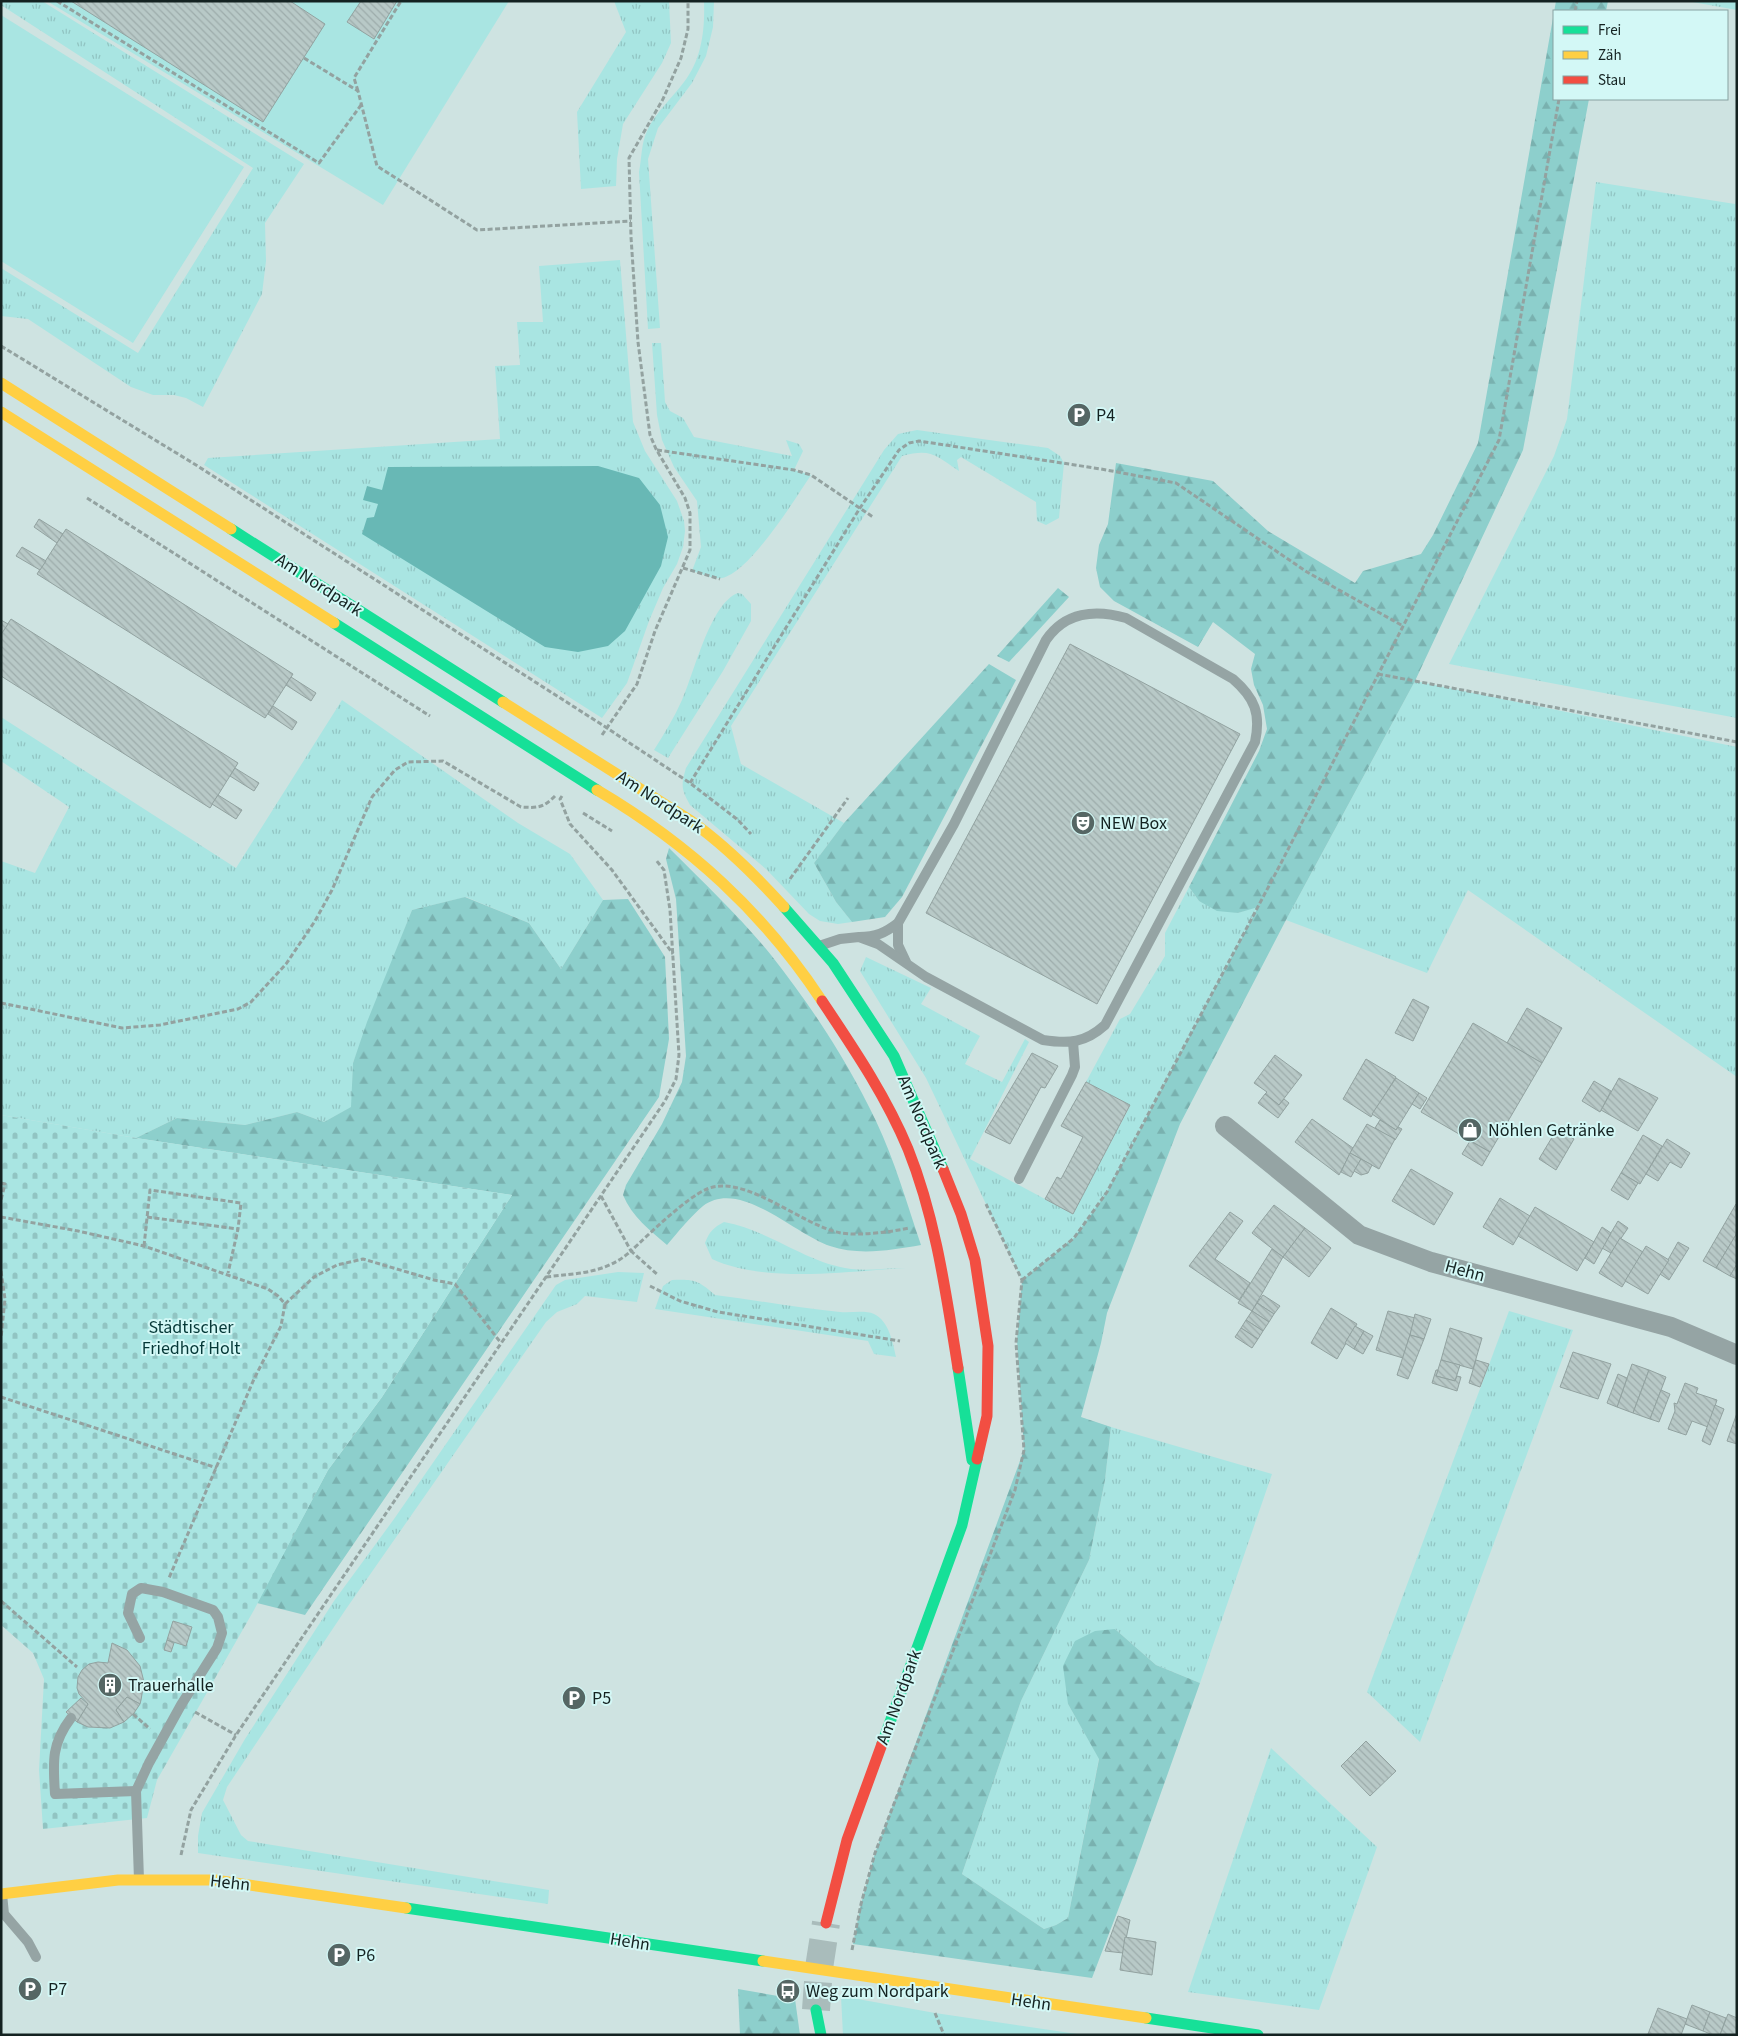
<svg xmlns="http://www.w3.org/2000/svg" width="1738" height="2036" font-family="'Source Sans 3',sans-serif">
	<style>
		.grass { fill: url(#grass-tufts) }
		.forest { fill: url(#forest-firs) }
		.cemetery { fill: url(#cemetery-stones) }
		.green { fill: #a9e5e2 }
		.water { fill: #68b8b5 }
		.building { fill: url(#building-back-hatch); stroke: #92a2a0 }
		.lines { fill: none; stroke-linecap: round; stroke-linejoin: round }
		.secondary-tunnel { stroke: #a9bcbb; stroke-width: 28; stroke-dasharray: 28 14; stroke-linecap: butt }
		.path { stroke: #93a2a0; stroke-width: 3; stroke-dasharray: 5 2.5; stroke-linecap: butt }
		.lane { stroke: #95a4a4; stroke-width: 10 }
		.street { stroke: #95a4a4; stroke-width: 20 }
		.fast { stroke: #16e098; stroke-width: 11 }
		.slow { stroke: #ffcf43; stroke-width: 11 }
		.jam { stroke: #f24e42; stroke-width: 11 }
		.labels { text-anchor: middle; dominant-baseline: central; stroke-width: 4; stroke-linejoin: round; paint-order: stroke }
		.poi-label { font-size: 18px; fill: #142221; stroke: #d3f8f6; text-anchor: start }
		.street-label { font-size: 18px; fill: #142221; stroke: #d3f8f6 }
		.park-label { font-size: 18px; fill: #053837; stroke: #d3f8f6 }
	</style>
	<defs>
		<pattern id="grass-tufts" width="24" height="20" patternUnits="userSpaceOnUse" patternTransform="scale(1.25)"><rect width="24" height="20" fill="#a9e5e2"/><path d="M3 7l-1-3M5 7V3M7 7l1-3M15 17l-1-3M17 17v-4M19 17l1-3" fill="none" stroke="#91c4c2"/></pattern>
		<pattern id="forest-firs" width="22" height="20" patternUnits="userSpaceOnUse" patternTransform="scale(1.25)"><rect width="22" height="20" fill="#8dcfcc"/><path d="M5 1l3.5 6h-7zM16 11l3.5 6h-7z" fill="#79b1af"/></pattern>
		<pattern id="cemetery-stones" width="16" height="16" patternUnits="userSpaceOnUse" patternTransform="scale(1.25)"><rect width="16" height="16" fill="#a9e5e2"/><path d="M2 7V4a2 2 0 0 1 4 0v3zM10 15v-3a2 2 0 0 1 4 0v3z" fill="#91c4c2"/></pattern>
		<pattern id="building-back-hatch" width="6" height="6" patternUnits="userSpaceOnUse" patternTransform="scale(1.25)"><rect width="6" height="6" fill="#b8c9c7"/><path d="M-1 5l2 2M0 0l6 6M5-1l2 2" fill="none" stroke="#9dacab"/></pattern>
	</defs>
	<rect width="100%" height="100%" fill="#cee3e1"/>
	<g class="grass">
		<polygon points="1,1 42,1 304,164 265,223 266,261 262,294 203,407 186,398 174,395 153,395 131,387 28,319 1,316 1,268 138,353 253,168 1,5"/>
		<polygon points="614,1 669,1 671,43 662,63 623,124 617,159 616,186 581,189 577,112 626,32"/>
		<path d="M704,1H714L713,27L706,56L692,83L658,128L648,159L660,328L648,329L639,172C642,157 641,144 647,131C656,112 672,98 684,82C702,59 705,29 704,1Z"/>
		<polygon points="1687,1 1737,1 1737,10"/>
		<polygon points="1596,182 1735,204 1737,194 1737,718 1449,664 1554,456 1567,419"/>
		<polygon points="620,260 633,422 645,451 677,501 684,521 685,531 683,547 677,564 663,588 649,621 627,683 602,718 204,465 208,458 500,439 495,366 520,365 517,322 543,322 539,266"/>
		<path d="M652,343H661L665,402L670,411L683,418L694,437L792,456L786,440L799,444L803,451L794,470L811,475C795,499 750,572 722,578C714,580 700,573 692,571L701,547L697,501L674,467L662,440L657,415Z"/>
		<path d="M917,430L1048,448L1060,456L1064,463L1059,518L1046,525L1037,521L1036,502L961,457L957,460L959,471C935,455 931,448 902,456L731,726L741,764L844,823L814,863L836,902L852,922L838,924L820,921L809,914L766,869L690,805C681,789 681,785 686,768L884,450L898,434Z"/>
		<path d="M738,593L742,594L751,604V621L723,671L668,758L654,750C664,734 674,718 682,700C694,674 710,603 738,593Z"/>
		<polygon points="1415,681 1737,747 1737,1077 1468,890 1427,973 1286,920"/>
		<polygon points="342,700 518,823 570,854 603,900 561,969 529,923 466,897 412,910 353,1063 352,1107 324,1122 297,1112 245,1125 177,1118 136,1138 1,1115 1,861 35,873 69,807 1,761 1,717 236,868"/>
		<polygon points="1189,887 1199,901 1238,913 1258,906 1107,1192 1074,1238 1022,1280 926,1078 860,971 866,957 931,988 921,1004 980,1036 965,1064 1002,1082 1025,1039 1029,1042 970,1159 1073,1214 1130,1106 1086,1082 1120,1019 1130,1014 1165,956 1165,933"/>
		<path d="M724,1222C769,1230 806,1263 851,1269C869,1271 888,1268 906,1268C848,1271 766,1284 712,1259L705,1243C709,1232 714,1227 724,1222Z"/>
		<polygon points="618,1272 644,1273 637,1302 585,1296 577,1304 557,1312 546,1322 346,1609 227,1787 223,1800 241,1835 248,1841 549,1890 548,1904 198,1853 198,1836 202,1813 245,1739 334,1601 394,1519 556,1285 565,1280"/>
		<path d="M672,1280C694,1279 698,1280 715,1295C756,1300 798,1308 840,1312C851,1313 865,1310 874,1314C889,1321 893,1343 896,1357L874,1354L868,1341L655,1309L663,1286Z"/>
		<polygon points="1509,1311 1573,1330 1420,1742 1367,1692"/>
		<polygon points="1111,1427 1272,1474 1200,1683 1156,1665 1115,1629 1068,1704 1099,1758 1068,1918 1056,1925 1044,1929 962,1874 1021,1701 1089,1560 1105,1480"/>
		<polygon points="1271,1748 1377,1847 1319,2010 1188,1992"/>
	</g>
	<g class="forest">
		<polygon points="1556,1 1608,1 1606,11 1554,11 1554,99 1589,99 1523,450 1415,681 1286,920 1180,1124 1107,1313 1101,1343 1081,1417 1111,1427 1105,1480 1089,1560 1021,1701 962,1874 1044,1929 1056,1925 1068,1918 1099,1759 1068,1704 1063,1666 1075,1641 1095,1631 1115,1629 1156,1665 1200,1683 1136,1863 1092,1978 853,1944 861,1904 875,1853 1024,1450 1017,1341 1022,1280 1074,1238 1107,1192 1258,907 1238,913 1217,911 1199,901 1189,887 1259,751 1267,729 1263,705 1254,685 1251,669 1255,654 1213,622 1198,647 1114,601 1100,587 1096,568 1099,545 1108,524 1116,463 1213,481 1268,531 1355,583 1363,571 1421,554 1433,535 1478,443"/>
		<polygon points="1058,588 1069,597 1009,662 997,656"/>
		<polygon points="989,664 1016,680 902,897 885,917 852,922 836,902 814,863 844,823"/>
		<path d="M669,848C704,883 740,917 771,955C812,1007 848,1062 876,1121C895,1161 907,1204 921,1245C892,1250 859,1256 830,1246C794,1234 740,1178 703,1206C690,1217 678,1232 667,1245C650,1230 632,1217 623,1195L626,1185L662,1124L682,1082L686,1056L676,899L666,859Z"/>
		<polygon points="465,897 529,923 561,969 603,900 628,899 665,957 669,1039 659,1097 305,1615 257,1603 328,1470 382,1397 512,1195 136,1138 177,1118 245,1125 297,1112 324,1122 351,1107 353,1063 367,1022 412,910"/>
		<polygon points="738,1989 795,1999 800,2035 740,2035"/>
	</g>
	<polygon class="cemetery" points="1,1115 136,1138 512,1195 382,1397 328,1470 254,1610 157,1780 147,1818 43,1829 39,1770 44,1679 33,1653 1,1625"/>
	<g class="green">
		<polygon points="47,1 509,1 383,205"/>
		<polygon points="1,15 244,167 133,343 1,261"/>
		<polygon points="841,1996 935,2013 1084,2035 843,2035"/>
	</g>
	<polygon class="water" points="598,466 639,478 660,505 668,537 661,566 625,631 608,646 578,652 545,647 362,534 367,518 374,517 378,504 363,500 367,486 382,490 388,467"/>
	<g class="building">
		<polygon points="71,1 290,1 325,24 263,122"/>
		<polygon points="361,1 397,1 374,39 347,22"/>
		<polygon points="39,519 63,534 57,543 34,527"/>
		<polygon points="66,529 293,674 265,718 37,574"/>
		<polygon points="22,547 46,561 40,570 16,556"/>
		<polygon points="11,619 238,763 210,808 1,676 1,634"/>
		<polygon points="1,620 8,624 2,633 1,632"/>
		<polygon points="1070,644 1240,734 1097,1004 926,913"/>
		<polygon points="291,677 316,693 311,701 286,685"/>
		<polygon points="273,706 297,722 292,730 268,714"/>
		<polygon points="235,768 259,783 254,791 230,776"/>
		<polygon points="218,795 242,810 236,819 212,804"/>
		<polygon points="1413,999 1429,1007 1413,1041 1395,1033"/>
		<polygon points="1527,1008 1562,1028 1542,1063 1507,1043"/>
		<polygon points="1473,1023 1542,1063 1490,1152 1421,1112"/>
		<polygon points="1032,1053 1058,1066 1045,1088 1041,1087 1010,1144 985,1132"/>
		<polygon points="1275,1055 1302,1075 1279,1105 1265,1094 1267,1092 1254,1083"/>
		<polygon points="1366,1059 1396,1077 1371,1117 1343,1099"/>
		<polygon points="1396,1078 1419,1093 1396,1130 1372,1114"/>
		<polygon points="1619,1078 1658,1098 1638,1131 1601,1110"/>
		<polygon points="1594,1081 1611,1091 1600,1112 1582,1101"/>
		<polygon points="1086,1082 1130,1105 1073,1214 1045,1199 1057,1177 1061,1179 1083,1137 1061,1126"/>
		<polygon points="1419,1093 1427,1098 1420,1109 1412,1104"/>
		<polygon points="1265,1094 1279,1105 1284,1099 1289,1103 1278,1118 1258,1103"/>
		<polygon points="1312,1119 1353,1148 1339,1175 1295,1142"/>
		<polygon points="1380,1120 1396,1130 1398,1127 1402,1129 1395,1140 1375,1128"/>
		<polygon points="1367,1124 1395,1139 1379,1169 1350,1153"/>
		<polygon points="1557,1129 1574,1139 1556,1170 1539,1159"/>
		<polygon points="1643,1135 1662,1146 1640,1184 1621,1173"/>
		<polygon points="1667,1139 1690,1153 1681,1168 1670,1162 1658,1181 1646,1174"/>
		<polygon points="1470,1141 1490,1152 1482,1166 1462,1154"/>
		<polygon points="1350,1153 1361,1159 1351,1177 1341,1172"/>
		<polygon points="1361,1159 1372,1165 1368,1173 1361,1175 1354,1171"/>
		<polygon points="1411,1169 1453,1193 1434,1225 1392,1201"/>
		<polygon points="1621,1173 1638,1183 1628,1200 1611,1190"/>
		<polygon points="1500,1198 1530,1216 1513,1245 1483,1227"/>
		<polygon points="1736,1204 1737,1233 1716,1268 1703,1261"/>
		<polygon points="1274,1205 1305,1228 1283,1257 1252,1233"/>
		<polygon points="1535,1207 1594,1242 1577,1271 1518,1236"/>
		<polygon points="1230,1212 1243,1221 1215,1259 1250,1283 1239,1300 1189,1266"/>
		<polygon points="1618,1221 1628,1228 1611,1253 1602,1248"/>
		<polygon points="1602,1227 1611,1233 1594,1264 1585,1258"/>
		<polygon points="1305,1228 1331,1248 1309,1277 1283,1257"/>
		<polygon points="1737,1233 1737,1264 1730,1276 1716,1268"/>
		<polygon points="1620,1238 1643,1252 1622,1287 1599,1273"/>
		<polygon points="1678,1242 1689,1248 1669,1280 1660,1274"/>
		<polygon points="1646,1246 1669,1260 1648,1294 1625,1281"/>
		<polygon points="1272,1249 1283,1257 1252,1311 1238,1303"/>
		<polygon points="1737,1264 1737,1279 1730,1276"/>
		<polygon points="1263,1295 1280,1306 1274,1314 1257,1303"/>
		<polygon points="1257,1303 1274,1314 1269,1322 1252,1311"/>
		<polygon points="1331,1308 1357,1324 1337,1359 1311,1343"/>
		<polygon points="1252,1311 1269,1322 1263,1331 1246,1320"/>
		<polygon points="1388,1311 1415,1318 1403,1358 1376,1350"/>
		<polygon points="1415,1314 1431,1319 1424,1339 1410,1335"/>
		<polygon points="1246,1320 1263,1331 1258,1339 1241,1328"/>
		<polygon points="1355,1326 1364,1331 1354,1349 1345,1343"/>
		<polygon points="1241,1328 1258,1339 1252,1348 1235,1337"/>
		<polygon points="1450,1328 1482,1338 1473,1369 1441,1360"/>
		<polygon points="1364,1331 1373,1336 1363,1354 1354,1349"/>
		<polygon points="1410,1335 1424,1339 1408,1379 1397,1375"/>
		<polygon points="1573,1352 1611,1364 1598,1399 1560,1387"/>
		<polygon points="1441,1360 1460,1365 1455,1381 1436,1376"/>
		<polygon points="1476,1360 1489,1364 1480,1387 1469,1383"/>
		<polygon points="1632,1364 1649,1370 1633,1413 1617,1407"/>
		<polygon points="1436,1370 1438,1370 1436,1376 1455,1381 1457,1376 1461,1377 1457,1391 1432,1383"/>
		<polygon points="1649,1370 1666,1377 1650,1419 1633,1413"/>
		<polygon points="1618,1374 1627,1378 1617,1407 1607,1403"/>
		<polygon points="1685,1383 1698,1388 1696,1393 1717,1400 1708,1427 1692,1421 1686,1435 1668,1429 1675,1411 1674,1403 1677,1404"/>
		<polygon points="1661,1390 1670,1394 1659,1422 1650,1419"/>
		<polygon points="1715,1405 1724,1409 1710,1445 1702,1441"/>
		<polygon points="1737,1413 1737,1444 1727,1441"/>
		<polygon points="173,1621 192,1627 186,1646 167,1640"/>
		<polygon points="167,1640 174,1643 171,1652 164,1650"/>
		<polygon points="112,1643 127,1650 140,1666 144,1682 141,1700 140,1704 127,1697 116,1710 124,1722 110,1728 88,1727 77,1722 88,1704 79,1694 77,1688 78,1677 82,1670 89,1664 98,1662 108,1663"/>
		<polygon points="127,1697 140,1704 134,1713 124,1722 116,1710"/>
		<polygon points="81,1698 88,1704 77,1722 66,1712"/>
		<polygon points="1366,1741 1396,1771 1370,1796 1341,1766"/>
		<polygon points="1118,1916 1130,1920 1123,1953 1105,1951"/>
		<polygon points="1125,1937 1156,1942 1152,1975 1120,1970"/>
		<polygon points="1692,2005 1710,2012 1703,2031 1685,2024"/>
		<polygon points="1658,2008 1687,2019 1681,2035 1648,2034"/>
		<polygon points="1710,2012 1726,2018 1720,2035 1713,2035 1703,2031"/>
		<polygon points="1728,2014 1737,2018 1737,2035 1720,2035"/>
	</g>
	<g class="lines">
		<polyline class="secondary-tunnel" points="816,2010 819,1968 826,1923"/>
		<g class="path">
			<polyline points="57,1 319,163 361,105"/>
			<polyline points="1575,11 1577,1"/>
			<polyline points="304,58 358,91 377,166 477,230 631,221"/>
			<polyline points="358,91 354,78 401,1"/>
			<polyline points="1,346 196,465 604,726 690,783 738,820 751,834"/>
			<polyline points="657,450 794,470 811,475 873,517"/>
			<polyline points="87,498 430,716"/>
			<polyline points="683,568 720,579"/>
			<polyline points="1378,674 1737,742"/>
			<polyline points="602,735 637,684 655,631 690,550 690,513 685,498 656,449 650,435 638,342 631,237 629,158 663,99 681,58 688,29 688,1"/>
			<polyline points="690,783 860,508 899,450 909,443 919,441 1101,469 1176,483 1307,572 1403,626"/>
			<polyline points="562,796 560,799 570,824 612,870 673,954"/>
			<polyline points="583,813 612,831"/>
			<polyline points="790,879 848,798"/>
			<path d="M1,1003L122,1028L160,1025L238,1009L251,1002L286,964L315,921L332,890L372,797L395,770L408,762L443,761L521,807C538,808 543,808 555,796"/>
			<polyline points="1,1183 5,1184 1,1200"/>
			<path d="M601,1196L631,1251C648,1235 687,1197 707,1189C745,1173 802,1226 841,1233C860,1236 891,1232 909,1228"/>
			<polyline points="1,1217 78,1231 144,1246 268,1289 278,1296 285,1304 281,1326 254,1379 169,1578"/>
			<polyline points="147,1217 238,1229"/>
			<polyline points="144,1246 150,1190 241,1203 238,1229 228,1273"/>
			<polyline points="1,1271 5,1299 1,1338"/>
			<path d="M546,1277C578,1273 605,1274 631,1251L658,1275"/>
			<polyline points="1022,1280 1074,1238 1107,1192 1280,865 1499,440 1559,99"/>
			<polyline points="650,1286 680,1301 718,1312 900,1341"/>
			<polyline points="285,1304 314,1277 337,1265 363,1259 434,1280 455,1284 501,1343"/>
			<polyline points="1,1397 217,1468"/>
			<polyline points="1,1601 77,1667"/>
			<polyline points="195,1712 236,1735"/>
			<polyline points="133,1714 150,1729"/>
			<polyline points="181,1855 191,1810 236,1735 665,1101 676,1079 679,1055 670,910 664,870 656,860"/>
			<polyline points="852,1950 861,1904 875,1853 1015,1490 1024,1450 1016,1343 1022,1280 986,1204"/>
			<polyline points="935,2013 944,2035"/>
		</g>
		<g class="lane">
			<polyline points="898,923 898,945 906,962"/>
			<path d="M819,946L840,939L859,937L878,944L926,977L1043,1040C1069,1044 1085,1043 1105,1025L1255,742C1261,714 1255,698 1233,679L1126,618C1095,609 1065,612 1046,640L954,824L898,923C885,933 876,937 859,937"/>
			<polyline points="1019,1179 1072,1075 1075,1067 1073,1042"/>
			<path d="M71,1718C51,1744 53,1763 55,1794L136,1791"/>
			<polyline points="139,1880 136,1791 149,1763 181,1705 217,1648 222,1633 218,1617 213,1610 163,1592 141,1588 132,1594 128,1613 140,1638"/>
			<polyline points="2,1894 4,1914 28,1942 36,1957"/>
		</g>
		<polyline class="street" points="1225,1126 1359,1235 1431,1262 1671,1327 1737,1355"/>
		<g class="fast">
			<polyline points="231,529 503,702"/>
			<polyline points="334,623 597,790"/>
			<polyline points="784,907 833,963 894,1056 943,1169"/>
			<polyline points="958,1368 972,1460"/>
			<polyline points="882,1744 962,1525 977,1459"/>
			<polyline points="406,1908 763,1961"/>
			<polyline points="816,2010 821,2035"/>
			<polyline points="1146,2018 1258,2035"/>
		</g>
		<g class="slow">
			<polyline points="1,383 231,529"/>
			<polyline points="1,412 334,623"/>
			<path d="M503,702L691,821C726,846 755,875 784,907"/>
			<path d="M597,790C690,845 763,912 822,1001"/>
			<polyline points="1,1894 118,1880 215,1880 406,1908"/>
			<polyline points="763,1961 1146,2018"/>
		</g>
		<g class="jam">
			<path d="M822,1001C854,1049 886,1096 908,1149C936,1219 946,1294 958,1368"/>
			<polyline points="943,1169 961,1214 975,1260 988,1346 987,1416 977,1459"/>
			<polyline points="826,1923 847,1840 882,1744"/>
		</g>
	</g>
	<defs>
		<g id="parking-disc" transform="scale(1.25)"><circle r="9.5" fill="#556664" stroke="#d3f8f6"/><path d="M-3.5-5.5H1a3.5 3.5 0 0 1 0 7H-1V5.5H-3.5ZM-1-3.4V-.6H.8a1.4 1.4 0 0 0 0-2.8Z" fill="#fff"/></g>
		<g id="theatre-disc" transform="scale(1.25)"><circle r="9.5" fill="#556664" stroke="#d3f8f6"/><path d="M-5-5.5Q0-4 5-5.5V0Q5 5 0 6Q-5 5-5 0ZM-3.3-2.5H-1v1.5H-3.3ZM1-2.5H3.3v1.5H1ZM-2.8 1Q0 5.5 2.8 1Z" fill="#fff"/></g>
		<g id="shop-disc" transform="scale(1.25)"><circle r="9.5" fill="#556664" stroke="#d3f8f6"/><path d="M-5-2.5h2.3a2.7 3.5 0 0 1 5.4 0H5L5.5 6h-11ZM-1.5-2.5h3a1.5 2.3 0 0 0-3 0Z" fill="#fff"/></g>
		<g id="building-disc" transform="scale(1.25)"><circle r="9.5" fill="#556664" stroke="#d3f8f6"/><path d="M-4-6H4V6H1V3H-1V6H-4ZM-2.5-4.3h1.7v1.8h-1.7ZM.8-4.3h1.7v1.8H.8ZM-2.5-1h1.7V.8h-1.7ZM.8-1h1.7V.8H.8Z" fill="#fff"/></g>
		<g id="bus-disc" transform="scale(1.25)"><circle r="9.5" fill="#556664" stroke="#d3f8f6"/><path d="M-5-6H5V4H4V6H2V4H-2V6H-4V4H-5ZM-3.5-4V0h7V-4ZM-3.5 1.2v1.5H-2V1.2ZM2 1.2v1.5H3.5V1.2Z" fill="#fff"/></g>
	</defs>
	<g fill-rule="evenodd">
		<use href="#parking-disc" x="1079" y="415"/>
		<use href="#theatre-disc" x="1083" y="823"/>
		<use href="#shop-disc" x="1470" y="1130"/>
		<use href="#building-disc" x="110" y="1685"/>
		<use href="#parking-disc" x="574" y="1698"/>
		<use href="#parking-disc" x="339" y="1955"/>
		<use href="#parking-disc" x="30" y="1989"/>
		<use href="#bus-disc" x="788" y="1991"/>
	</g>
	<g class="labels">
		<g class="poi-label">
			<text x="1096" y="415">P4</text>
			<text x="1100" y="823">NEW Box</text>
			<text x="1488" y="1130">Nöhlen Getränke</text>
			<text x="128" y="1685">Trauerhalle</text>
			<text x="592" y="1698">P5</text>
			<text x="356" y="1955">P6</text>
			<text x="48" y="1989">P7</text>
			<text x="806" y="1991">Weg zum Nordpark</text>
		</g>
		<g class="street-label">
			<text transform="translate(319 585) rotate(33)">Am Nordpark</text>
			<text transform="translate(660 802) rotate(33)">Am Nordpark</text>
			<text transform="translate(922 1122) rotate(67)">Am Nordpark</text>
			<text transform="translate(1465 1271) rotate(15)">Hehn</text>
			<text transform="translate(899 1697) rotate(-70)">Am Nordpark</text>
			<text transform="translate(230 1883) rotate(6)">Hehn</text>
			<text transform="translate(630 1942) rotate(9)">Hehn</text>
			<text transform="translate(1031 2002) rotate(8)">Hehn</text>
		</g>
		<g class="park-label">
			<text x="191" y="1327">Städtischer<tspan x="191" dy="21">Friedhof Holt</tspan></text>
		</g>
	</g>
	<rect width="1738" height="2036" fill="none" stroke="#142221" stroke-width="5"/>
	<rect x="1553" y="10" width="175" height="90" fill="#d3f8f6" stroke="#87a2a1"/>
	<rect x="1563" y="26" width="25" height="8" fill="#16e098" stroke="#87a2a1"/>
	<text x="1598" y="35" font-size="15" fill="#142221">Frei</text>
	<rect x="1563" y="51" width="25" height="8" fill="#ffcf43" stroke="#87a2a1"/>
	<text x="1598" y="60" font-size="15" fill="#142221">Zäh</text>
	<rect x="1563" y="76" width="25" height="8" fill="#f24e42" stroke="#87a2a1"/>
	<text x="1598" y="85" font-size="15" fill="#142221">Stau</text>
</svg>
